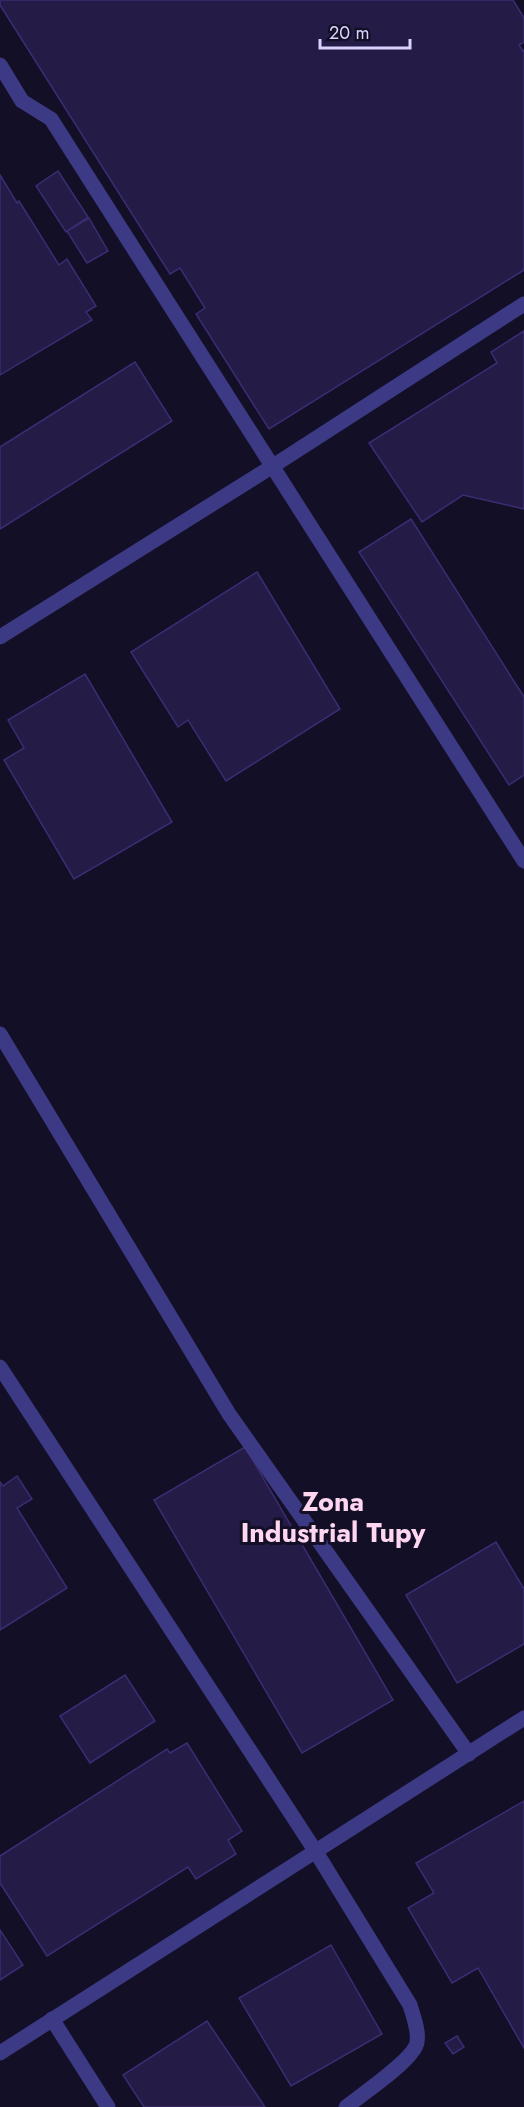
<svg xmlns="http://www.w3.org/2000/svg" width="524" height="2107" font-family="Jost,sans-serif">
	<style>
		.building { fill: #241b47; stroke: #3b2d73; stroke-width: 1.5 }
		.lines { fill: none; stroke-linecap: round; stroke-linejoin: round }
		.service { stroke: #3d3a85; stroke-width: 15 }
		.labels { text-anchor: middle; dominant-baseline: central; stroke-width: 6; stroke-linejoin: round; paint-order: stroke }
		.district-label { font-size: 27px; font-weight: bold; fill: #ffd6f0; stroke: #130f26 }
	</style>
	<rect width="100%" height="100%" fill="#130f26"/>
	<g class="building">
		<polygon points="0,0 513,0 524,18 524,42 519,45 523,51 524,50 524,270 269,429 196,314 205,308 180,268 170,274 0,5"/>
		<polygon points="58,171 88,217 66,232 36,186"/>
		<polygon points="0,175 17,203 19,201 59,265 67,259 96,306 86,312 92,320 0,375"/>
		<polygon points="89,218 108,251 87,263 67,231"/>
		<polygon points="524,331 524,509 463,495 422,522 369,443 497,363 491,352"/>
		<polygon points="135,362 172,421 0,529 0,447"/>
		<polygon points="411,519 524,697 524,775 509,785 359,552"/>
		<polygon points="257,572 340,709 226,781 188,720 178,727 131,652"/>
		<polygon points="85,674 172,822 74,879 4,760 24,748 8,720"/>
		<polygon points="245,1447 393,1700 302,1753 154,1500"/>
		<polygon points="17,1476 32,1499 17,1508 67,1588 0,1630 0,1482 3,1486"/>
		<polygon points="496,1542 524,1589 524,1644 457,1683 406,1595"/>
		<polygon points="125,1675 155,1721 90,1763 60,1716"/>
		<polygon points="187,1743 242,1831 228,1840 236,1854 196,1879 188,1867 47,1956 0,1883 0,1856 167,1749 170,1753"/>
		<polygon points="524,1801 524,2048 478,1968 452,1983 408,1908 434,1893 416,1863"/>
		<polygon points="0,1930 23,1965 0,1980"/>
		<polygon points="331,1945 382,2034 291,2086 239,1998"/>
		<polygon points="207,2021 265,2107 144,2107 123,2075"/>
		<polygon points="457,2036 464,2047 453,2054 445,2043"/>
	</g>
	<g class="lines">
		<g class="service">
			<polyline points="0,65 22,101 51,119 524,861"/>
			<polyline points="0,637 273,466 524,304"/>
			<polyline points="0,1034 229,1414 469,1754"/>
			<path d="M0,1367L316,1852L410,2005C413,2016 419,2030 417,2042C415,2059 361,2095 346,2107"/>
			<polyline points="52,2019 108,2107"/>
			<polyline points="0,2053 524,1718"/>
		</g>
	</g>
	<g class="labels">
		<g class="district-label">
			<text x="333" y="1501">Zona<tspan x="333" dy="31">Industrial Tupy</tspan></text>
		</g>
	</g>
	<path d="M320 39v9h90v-9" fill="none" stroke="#d9d4ff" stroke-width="3"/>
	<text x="329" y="39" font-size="18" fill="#d9d4ff" stroke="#130f26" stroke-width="4.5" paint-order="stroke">20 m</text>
</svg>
